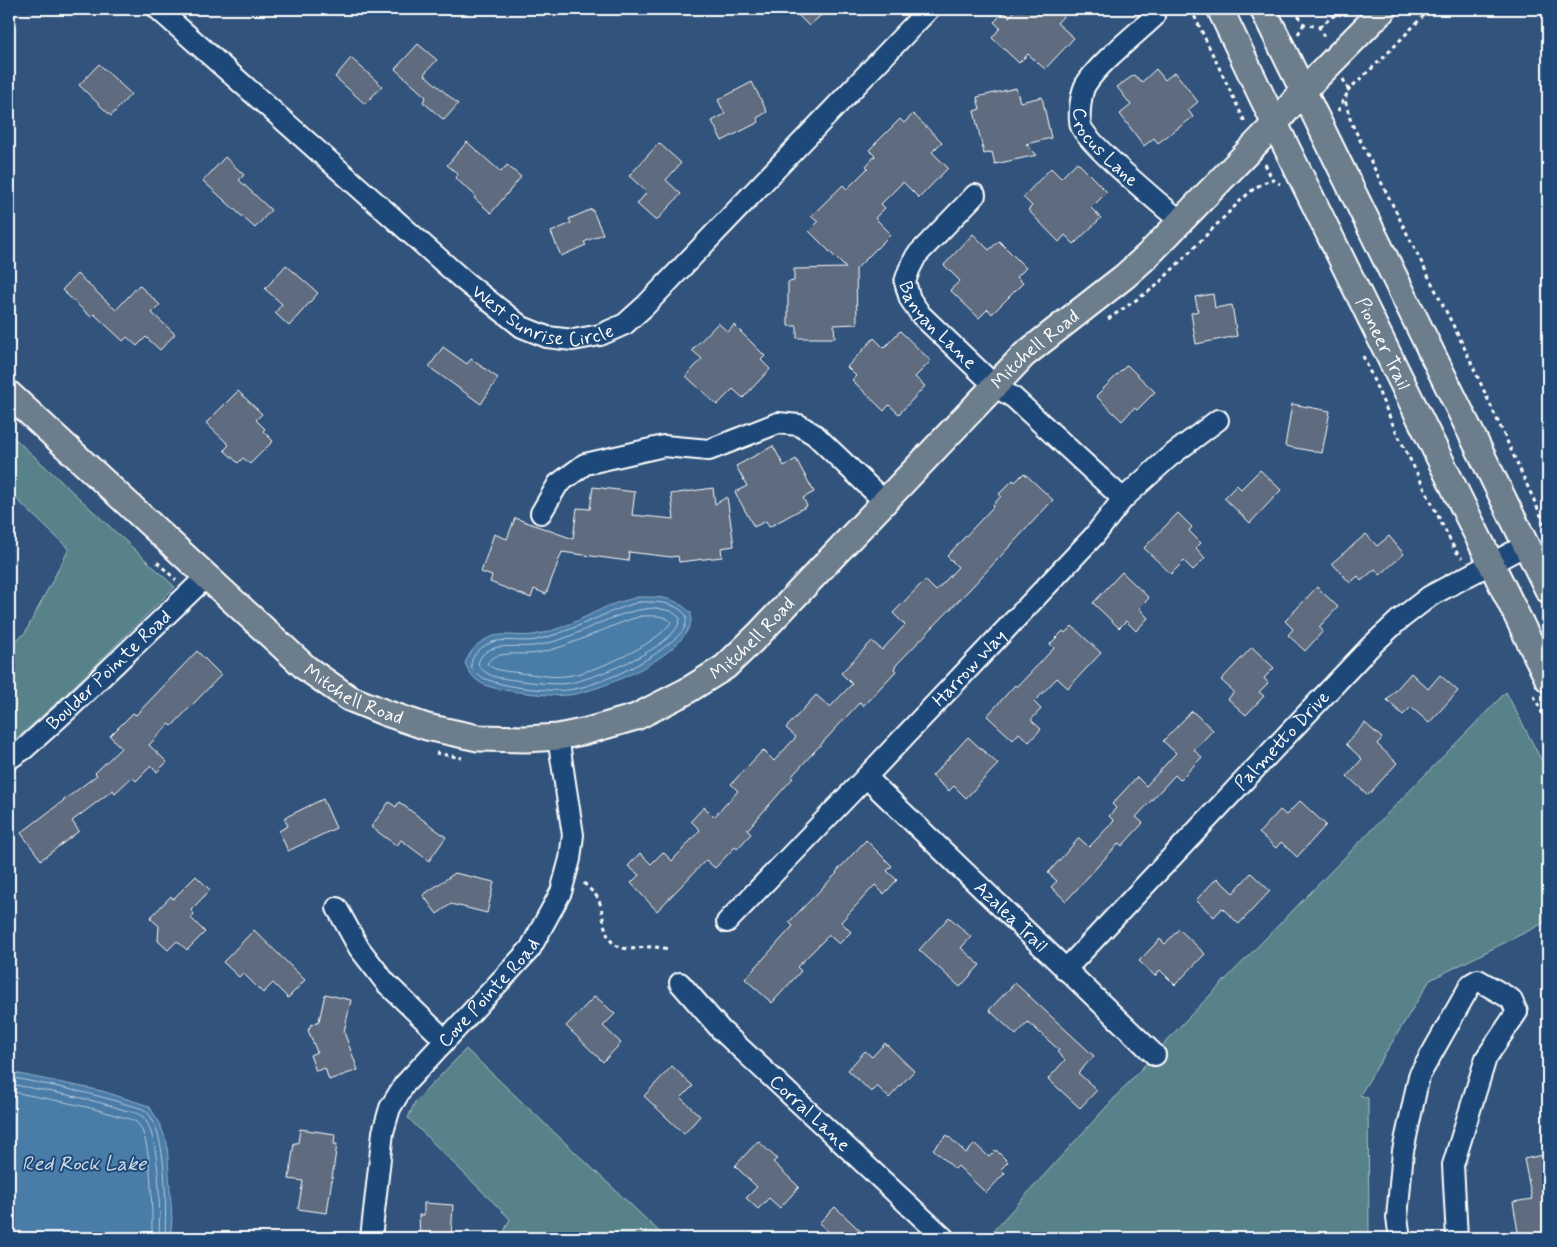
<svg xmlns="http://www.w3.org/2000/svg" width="1557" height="1247" font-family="Mynerve,sans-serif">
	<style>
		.green { fill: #588289; stroke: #acc0c4 }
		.water { fill: #4a7ca7; stroke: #92b0ca }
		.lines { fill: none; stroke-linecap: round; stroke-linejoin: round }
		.shore { stroke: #b7cbdc; stroke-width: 1 }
		.building { fill: #5f6c7f; stroke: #fff }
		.minor-casing { stroke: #fff; stroke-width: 24 }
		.major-casing { stroke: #fff; stroke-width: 29 }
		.path { stroke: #fff; stroke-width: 3; stroke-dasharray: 4 4; stroke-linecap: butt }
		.minor { stroke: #1f4a7a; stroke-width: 20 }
		.major { stroke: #6c7d8b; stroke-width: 25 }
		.labels { text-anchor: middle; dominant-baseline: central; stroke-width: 4; stroke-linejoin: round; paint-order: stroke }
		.street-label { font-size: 19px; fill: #fff; stroke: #1f4a7a }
		.water-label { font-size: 20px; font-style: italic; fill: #d2dee9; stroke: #1f4a7a }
	</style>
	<rect width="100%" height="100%" fill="#32547c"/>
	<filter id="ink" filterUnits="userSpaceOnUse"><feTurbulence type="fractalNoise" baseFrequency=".02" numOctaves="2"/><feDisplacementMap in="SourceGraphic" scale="10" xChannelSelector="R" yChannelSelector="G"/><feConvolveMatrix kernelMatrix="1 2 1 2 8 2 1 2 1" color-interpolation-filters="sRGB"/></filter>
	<g filter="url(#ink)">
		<g class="green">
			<polygon points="9,433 175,587 64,696 24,732 9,743 9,646 25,633 69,549 9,492"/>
			<polygon points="1506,692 1548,773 1548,921 1430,980 1360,1095 1368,1098 1369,1238 1001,1238 993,1231 1184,1022"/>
			<polygon points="466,1049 666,1238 501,1238 510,1219 408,1118 415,1102"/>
		</g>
		<g class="water">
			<path d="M638,597C660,597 674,596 691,613C697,652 601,691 569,695C555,697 497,691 485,685C475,681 469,673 465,663C470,652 476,644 488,638C500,632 519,637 533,635C560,631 584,617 608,606C618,602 628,600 638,597Z"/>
			<polygon points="9,1072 102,1091 149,1106 159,1122 167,1143 172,1219 170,1238 9,1238"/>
		</g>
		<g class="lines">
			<g class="shore">
				<path d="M639,602C657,602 673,601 686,615C689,629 676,638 667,645C645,664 597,686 568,690C553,692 462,687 472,660C475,653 481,647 488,644C499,637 522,643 536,640C572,632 604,612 639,602Z"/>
				<path d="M656,608L671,611L680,618C679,646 594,679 569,683C556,686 510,680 496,677C489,675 482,671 478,664C484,638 520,650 539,645C548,643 557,641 565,638C596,626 623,609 656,608Z"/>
				<path d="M641,616C651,616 665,614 671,622C657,645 593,673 566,676C552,678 534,674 520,673C509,671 496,672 487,664C493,649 524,656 538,653C574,646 606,626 641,616Z"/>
				<path d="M9,1077C49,1085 89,1092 129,1105C134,1106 142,1108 146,1111C168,1132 166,1209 165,1238"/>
				<path d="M9,1084C47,1091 86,1097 124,1110C129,1111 138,1113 142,1116C161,1132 160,1213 159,1238"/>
				<path d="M9,1091C45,1099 83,1104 118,1116C123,1117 132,1119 136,1122C153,1133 152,1217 152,1238"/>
			</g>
		</g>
		<g class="building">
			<polygon points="792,9 828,9 809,26"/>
			<polygon points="1016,9 1070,9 1057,23 1074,38 1045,69 1028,54 1019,63 992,38 1000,28 994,22 1004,12 1009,17"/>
			<polygon points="418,44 437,60 424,74 458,104 444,120 423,102 426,97 395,69"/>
			<polygon points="351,58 382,86 365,104 335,77"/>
			<polygon points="99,64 131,94 111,116 79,85"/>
			<polygon points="1156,69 1165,80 1175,72 1198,102 1188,110 1193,117 1158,143 1154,138 1144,146 1120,114 1131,105 1117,87 1134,75 1142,82"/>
			<polygon points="752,82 767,112 757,118 759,122 722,141 712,121 725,114 718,100"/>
			<polygon points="1016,88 1020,102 1042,97 1051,138 1026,144 1037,155 995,164 992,152 984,154 974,111 980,109 977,97"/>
			<polygon points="913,114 942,142 932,152 948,168 919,198 903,182 881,204 885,208 875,218 891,234 856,269 857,324 834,325 835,338 797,338 797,326 788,326 788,282 794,281 794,269 846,268 809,231 818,222 811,216 843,185 847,189 868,168 866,166 875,156 869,150 900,119 904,123"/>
			<polygon points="467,142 501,172 507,165 521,177 491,213 474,198 476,196 455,178 458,174 447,165"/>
			<polygon points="659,143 681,163 666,180 681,194 656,221 637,204 647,192 629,176"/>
			<polygon points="225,157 244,175 239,180 271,210 255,228 203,181"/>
			<polygon points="1077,162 1107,192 1091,208 1101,218 1074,244 1065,235 1059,242 1028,210 1032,206 1023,197 1051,168 1061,178"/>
			<polygon points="592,209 603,234 584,242 586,245 561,256 551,232 571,223 569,219"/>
			<polygon points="973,234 989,250 999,241 1026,268 1017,277 1023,283 992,314 988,309 979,318 950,290 960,281 944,265"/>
			<polygon points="286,265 318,293 289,326 275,313 282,304 265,289"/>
			<polygon points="77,274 116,310 139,285 160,305 152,313 175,334 160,350 146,337 137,346 127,337 123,341 94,314 91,317 62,290"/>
			<polygon points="1213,294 1215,308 1232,305 1237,336 1196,344 1191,313 1198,311 1195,297"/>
			<polygon points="718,323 728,332 734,325 765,356 761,360 770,369 743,398 733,389 717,405 686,376 702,359 692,350"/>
			<polygon points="900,331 931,361 915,377 925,386 899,414 889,405 884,411 852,380 856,376 847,367 874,338 884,348"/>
			<polygon points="443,347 467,364 471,359 498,378 481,404 429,367"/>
			<polygon points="1127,365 1155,392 1137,410 1134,408 1122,421 1096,396"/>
			<polygon points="238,391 262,414 256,420 265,429 263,431 273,441 250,464 243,458 238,463 224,450 229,445 206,423"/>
			<polygon points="1292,404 1330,411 1322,453 1285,446"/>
			<polygon points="773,446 784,466 796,459 814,492 803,498 807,506 769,527 766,521 754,527 735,492 747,486 736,466"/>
			<polygon points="1260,470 1281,490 1250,523 1224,498 1237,485 1241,489"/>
			<polygon points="1024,473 1053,500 970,589 897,664 894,669 896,671 863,706 860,702 791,777 793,778 747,830 751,834 737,849 735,847 715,868 706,860 657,911 631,883 639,875 628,866 640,853 651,864 663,852 672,861 700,830 691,821 704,807 714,817 738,791 731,784 763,750 774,761 796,737 786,728 816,695 830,707 852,684 841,673 872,641 882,650 905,625 893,613 925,580 936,591 958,567 947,556 993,507 992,506 1001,496 999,494 1013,480 1015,482"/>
			<polygon points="593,487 635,492 632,515 674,519 671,494 713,488 715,504 727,497 734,546 721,548 722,557 679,562 678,556 671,557 629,552 628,561 562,552 546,594 534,589 531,598 490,582 492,576 481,572 494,534 507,539 515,518 573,539 577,508 590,509"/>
			<polygon points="1178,513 1192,527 1189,531 1201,543 1196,548 1205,558 1193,570 1184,561 1171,574 1144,548"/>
			<polygon points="1366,534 1377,546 1389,536 1404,554 1380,575 1375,569 1361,581 1358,576 1350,583 1332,563"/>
			<polygon points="1122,572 1149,598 1139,608 1148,618 1136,631 1126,621 1119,628 1093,603"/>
			<polygon points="1317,587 1338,607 1319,627 1323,631 1305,651 1288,635 1293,629 1285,621"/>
			<polygon points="1072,626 1101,653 1068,688 1057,678 1034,702 1041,709 1031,720 1041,729 1029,742 1019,733 1013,740 987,716 1015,685 1017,687 1054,648 1050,644 1063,631 1065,633"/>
			<polygon points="1252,647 1274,668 1264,678 1268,683 1259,692 1264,696 1246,715 1228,699 1234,692 1221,680"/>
			<polygon points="197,651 221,675 172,726 169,724 149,745 167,762 157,772 151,766 136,781 132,777 115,793 113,790 72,821 79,831 41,860 21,833 97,775 95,773 121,748 110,736 133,713 136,715"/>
			<polygon points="1411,673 1428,689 1440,675 1458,691 1429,723 1411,707 1403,715 1387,700"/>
			<polygon points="1192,711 1213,730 1194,750 1202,757 1180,780 1175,775 1136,817 1143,823 1122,846 1119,843 1066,901 1051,887 1057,881 1048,873 1079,838 1089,847 1114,821 1109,816 1116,808 1112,804 1137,777 1146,786 1176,753 1163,741"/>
			<polygon points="1365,723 1382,738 1377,744 1397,763 1368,795 1347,776 1362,759 1346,744"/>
			<polygon points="968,737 998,764 966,798 954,786 949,791 932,776"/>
			<polygon points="323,799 336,828 288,851 279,831 288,826 284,818"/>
			<polygon points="1300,801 1326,825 1297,857 1281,842 1276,848 1259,833 1280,810 1286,815"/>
			<polygon points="389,802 396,807 399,802 446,837 429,861 401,840 397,846 371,827"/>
			<polygon points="866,840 892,866 887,871 897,880 884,894 875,885 841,922 851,932 839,944 829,935 797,967 801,971 772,1003 745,979 793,926 789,922 837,873 836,872"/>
			<polygon points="455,873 494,882 487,913 451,904 437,914 423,895"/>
			<polygon points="1251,873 1270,891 1239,924 1222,908 1214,917 1196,900 1217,878 1233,893"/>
			<polygon points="196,876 210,890 191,910 194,914 191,918 205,932 187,950 177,941 168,950 158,941 159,926 150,918 171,896 173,899"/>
			<polygon points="949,917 971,937 961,948 980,965 960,987 919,950"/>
			<polygon points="1179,929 1205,954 1175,985 1160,970 1155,976 1139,961 1160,939 1165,944"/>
			<polygon points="254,930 305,980 288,998 273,983 263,993 243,973 239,977 223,962"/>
			<polygon points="1015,983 1094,1056 1078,1073 1097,1090 1080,1108 1048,1079 1065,1060 1057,1052 1059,1050 1028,1022 1016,1035 989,1010"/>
			<polygon points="325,994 351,1000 344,1032 358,1070 329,1080 325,1068 316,1071 310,1055 317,1052 308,1030 311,1025 319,1021"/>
			<polygon points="595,996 615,1014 603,1026 621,1043 603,1062 566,1026"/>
			<polygon points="885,1043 914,1071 889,1098 877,1086 871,1092 848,1070 865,1051 872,1057"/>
			<polygon points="672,1066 693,1086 681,1098 700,1116 684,1134 644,1096"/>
			<polygon points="300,1129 335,1134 334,1144 337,1144 327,1213 298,1209 303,1181 289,1179 294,1143 298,1143"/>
			<polygon points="947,1135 966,1153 975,1144 989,1157 996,1150 1008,1162 1001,1169 1005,1173 986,1193 958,1166 955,1169 933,1149"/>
			<polygon points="758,1141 777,1159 773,1162 799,1187 780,1208 769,1198 758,1209 746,1198 757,1187 735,1166"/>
			<polygon points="1548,1154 1548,1238 1519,1238 1513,1202 1532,1199 1524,1159"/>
			<polygon points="424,1203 453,1205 451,1238 420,1238 419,1215 424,1215"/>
			<polygon points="835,1207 868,1238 835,1238 819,1223"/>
		</g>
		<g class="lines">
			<g class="minor-casing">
				<g id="minor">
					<path id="s1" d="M158,9L463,280L522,327L547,337L573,340L600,335L625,324L645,306L929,9"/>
					<path id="s2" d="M1154,17C1135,35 1100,62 1086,84C1081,92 1078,116 1081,126C1087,144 1162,205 1181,222"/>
					<path id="s3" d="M975,195L916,256L909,270L905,282L910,299L921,315L995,386L1014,398L1123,499"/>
					<polyline points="541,513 558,484 585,464 664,446 709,450 778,423 799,425 815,435 884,501"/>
					<path id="s4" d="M9,759L24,749L66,711L206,577"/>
					<path id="s5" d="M866,777L1155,1055"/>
					<polyline points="337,908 359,948 386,983 445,1040"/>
					<path id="s6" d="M727,922L866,777L1094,536L1123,499L1169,457L1218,420"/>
					<path id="s7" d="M1065,970L1370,647L1399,620L1430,596L1526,545"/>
					<path id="s8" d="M680,983L721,1030L944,1238"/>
					<path id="s9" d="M371,1238L383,1132L390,1108L404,1085L530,949L561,892L570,859L573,835L558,737"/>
					<polyline points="1400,1238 1397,1218 1403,1151 1419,1076 1471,984 1478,980 1511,999 1517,1012 1486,1058 1453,1165 1457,1238"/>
				</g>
			</g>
			<g class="major-casing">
				<g id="major">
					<path id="s10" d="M1220,9L1275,124L1548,679"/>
					<polyline points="1263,9 1548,590"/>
					<path id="s11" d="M9,394L306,668L349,698L386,713L427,727L478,738L526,739L558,737L587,731L636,717L685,692L725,667L758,635L1024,355L1125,276L1147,256L1275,124L1303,91L1384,9"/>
				</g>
			</g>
			<g class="path">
				<polyline points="1191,9 1246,124"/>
				<polyline points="1294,9 1304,24 1319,27 1325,39"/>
				<polyline points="1319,27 1343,9"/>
				<polyline points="1298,34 1304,24"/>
				<polyline points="1343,79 1348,89 1345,100 1351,122 1464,347 1548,531"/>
				<polyline points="1347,91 1383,58 1430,9"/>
				<polyline points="1338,111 1345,96"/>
				<polyline points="1265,164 1272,179 1280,184"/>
				<polyline points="1108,319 1155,287 1242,199 1256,187 1272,179"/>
				<polyline points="1363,356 1394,427 1455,550 1462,558"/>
				<polyline points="157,562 176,580"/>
				<polyline points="1534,696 1548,725"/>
				<polyline points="436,753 462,758"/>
				<path d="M584,883C588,888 596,894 599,900C606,920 601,947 629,949C635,949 642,947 648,947C656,946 663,949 671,948"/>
			</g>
			<use href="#minor" class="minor"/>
			<use href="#major" class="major"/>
		</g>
	</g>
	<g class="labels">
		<g class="street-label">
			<text stroke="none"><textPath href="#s2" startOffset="169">Crocus Lane</textPath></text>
			<text stroke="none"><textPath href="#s1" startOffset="500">West Sunrise Circle</textPath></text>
			<text stroke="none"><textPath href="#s3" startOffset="168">Banyan Lane</textPath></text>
			<text stroke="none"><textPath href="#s10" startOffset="372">Pioneer Trail</textPath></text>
			<text stroke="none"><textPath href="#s11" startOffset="1299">Mitchell Road</textPath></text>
			<text stroke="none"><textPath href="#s11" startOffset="894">Mitchell Road</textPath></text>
			<text stroke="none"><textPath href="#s6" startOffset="351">Harrow Way</textPath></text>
			<text stroke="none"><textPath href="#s4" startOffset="134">Boulder Pointe Road</textPath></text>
			<text stroke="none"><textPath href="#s11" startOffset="459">Mitchell Road</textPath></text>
			<text stroke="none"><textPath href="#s7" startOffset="316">Palmetto Drive</textPath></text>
			<text stroke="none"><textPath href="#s5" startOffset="201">Azalea Trail</textPath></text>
			<text stroke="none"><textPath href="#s9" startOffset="284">Cove Pointe Road</textPath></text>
			<text stroke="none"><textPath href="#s8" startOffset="184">Corral Lane</textPath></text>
		</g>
		<g class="water-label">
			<text x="84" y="1164">Red Rock Lake</text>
		</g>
	</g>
	<rect width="1557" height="1247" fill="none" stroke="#1f4a7a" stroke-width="30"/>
	<rect x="15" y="15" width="1527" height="1217" fill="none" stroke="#fff" stroke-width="2" filter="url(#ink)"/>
</svg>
